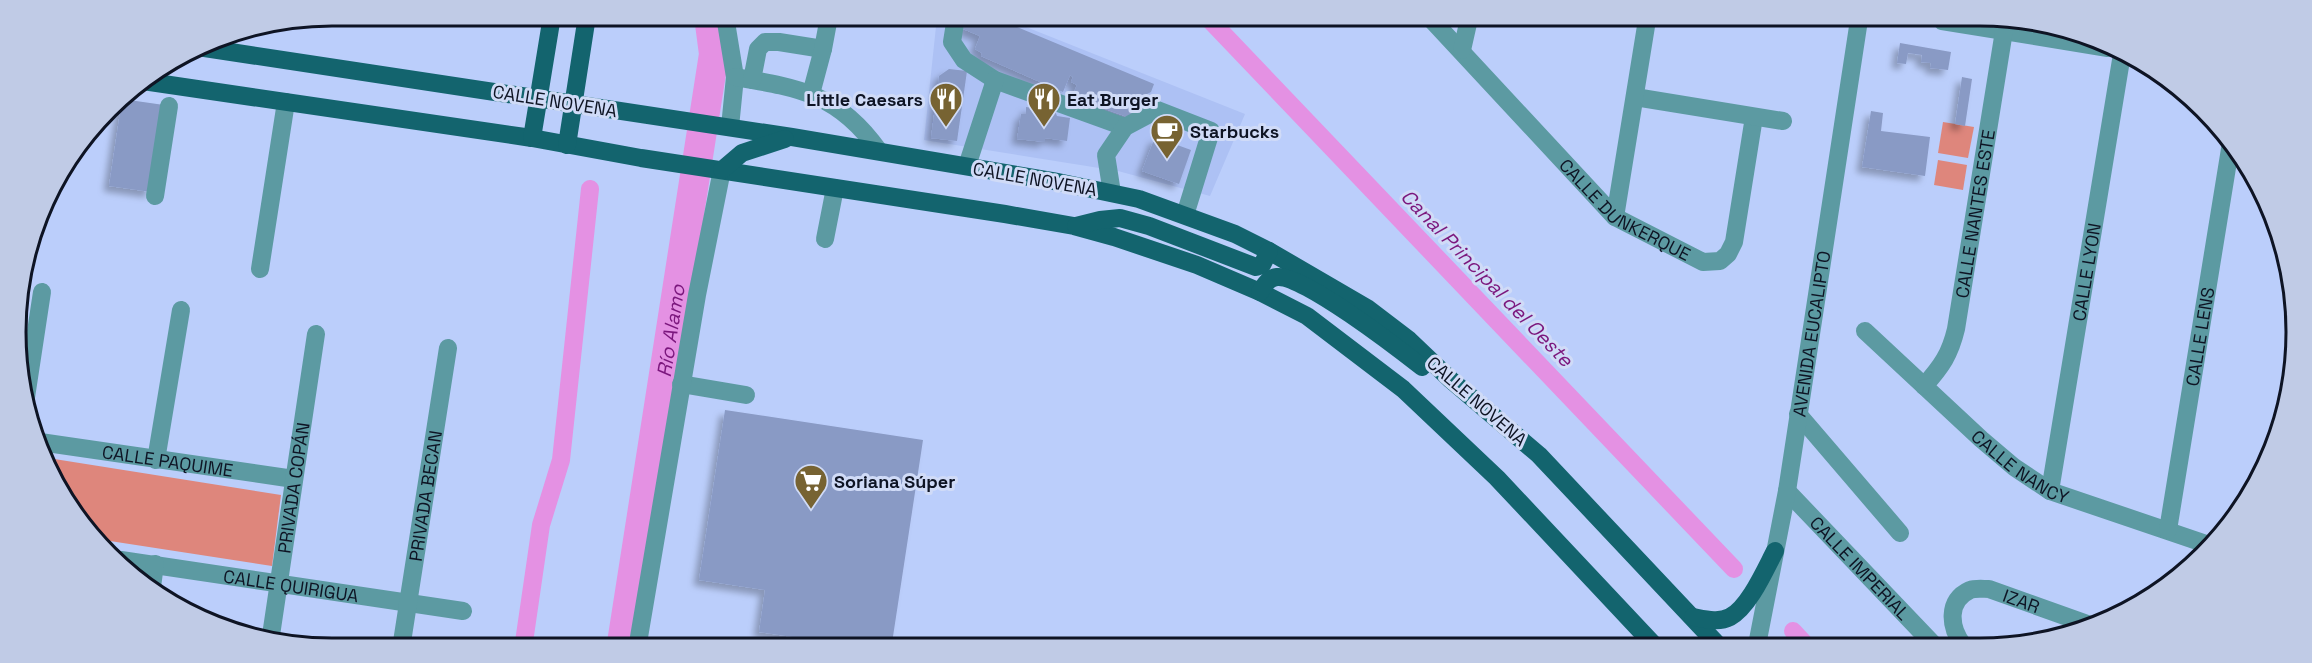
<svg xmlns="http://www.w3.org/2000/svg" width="2312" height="663" font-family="'Space Grotesk',sans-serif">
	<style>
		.built { fill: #adc1f4 }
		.green { fill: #de867c }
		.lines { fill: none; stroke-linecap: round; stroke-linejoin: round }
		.canal { stroke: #e491e3; stroke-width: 18 }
		.river { stroke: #e491e3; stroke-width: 30 }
		.building { fill: #899ac5; filter: url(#shadow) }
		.minor { stroke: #5c9aa2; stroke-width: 18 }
		.major { stroke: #13646e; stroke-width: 18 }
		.labels { text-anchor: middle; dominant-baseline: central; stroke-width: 6; stroke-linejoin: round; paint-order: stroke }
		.poi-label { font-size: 18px; font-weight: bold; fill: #0e1424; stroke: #d0dbf7; text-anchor: start }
		.street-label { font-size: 18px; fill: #0e1424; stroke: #d0dbf7 }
		.water-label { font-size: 20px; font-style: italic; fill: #7b177d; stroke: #d0dbf7 }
		.rim { fill: none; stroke: #0e1424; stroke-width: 3 }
	</style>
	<defs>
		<filter id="shadow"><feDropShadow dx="-5.5" dy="5.5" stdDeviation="3" flood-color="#0004"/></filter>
	</defs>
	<rect width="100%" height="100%" fill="#bbcefb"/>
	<polygon class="built" points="937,17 1001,17 1245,114 1210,196 1118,171 924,140"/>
	<g class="green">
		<polygon points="1943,122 1974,127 1968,158 1938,153"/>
		<polygon points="1938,160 1967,165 1963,190 1934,185"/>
		<polygon points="48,458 281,495 272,566 97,539 80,524"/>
	</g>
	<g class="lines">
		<g class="canal">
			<polyline points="1208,18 1734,569"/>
			<polyline points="1793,631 1806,645"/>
			<polyline points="524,642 541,525 561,460 590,189"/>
		</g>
		<path class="river" id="s1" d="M622,643L714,54L709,16"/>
	</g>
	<g class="building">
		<polygon points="968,17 993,17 1154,84 1151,92 1143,96 1133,119 1072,97 1077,85 1071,82 1073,77 1070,75 1063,92 981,56 982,53 975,49 980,36 963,29"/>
		<polygon points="1900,43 1951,52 1948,70 1930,68 1931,63 1921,62 1922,55 1908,53 1906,64 1897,63"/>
		<polygon points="949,69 967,71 957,141 931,138 939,76"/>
		<polygon points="1962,77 1972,79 1965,126 1955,124"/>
		<polygon points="122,99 164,105 151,192 109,186"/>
		<polygon points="1026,107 1055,111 1057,116 1070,118 1067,141 1045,138 1045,142 1017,139 1021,114 1026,114"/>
		<polygon points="1871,111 1883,113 1881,131 1930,137 1925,176 1862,167"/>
		<polygon points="1155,137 1191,150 1179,184 1142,171"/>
		<polygon points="725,410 923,440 892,643 833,643 759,632 765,590 699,580"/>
	</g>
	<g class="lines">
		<g class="minor">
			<polyline points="725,16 735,77 730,127"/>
			<polyline points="956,17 952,42 964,60 995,80 1125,127"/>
			<path id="s2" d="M1431,19L1615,217L1703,262L1720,261L1728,254L1734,242L1754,117"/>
			<polyline points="1942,21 2108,48"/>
			<polyline points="1462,50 1469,19"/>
			<path d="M735,77C800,88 839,94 879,151"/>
			<polyline points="752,80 758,49 765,42 779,42 823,49"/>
			<polyline points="811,94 823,49 829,17"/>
			<polyline points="1635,97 1783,121"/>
			<polyline points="967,166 995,80"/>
			<polyline points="1112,193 1106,155 1125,127 1157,110 1211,131 1185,215"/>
			<polyline points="155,196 169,106"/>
			<polyline points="1615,217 1647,20"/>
			<polyline points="825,239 835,188"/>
			<polyline points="260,269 286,102"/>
			<path id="s3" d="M1865,331L1981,439L2014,467L2050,491L2212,546"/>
			<polyline points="681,384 746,395"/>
			<path id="s4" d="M1924,386C1942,366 1950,354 1956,329L2004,31"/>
			<polyline points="25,404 42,292"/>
			<polyline points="1798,414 1900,533"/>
			<path id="s5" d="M40,442L294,479"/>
			<polyline points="156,460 181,310"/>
			<path id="s6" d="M1787,491L1934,645"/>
			<path id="s7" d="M2050,491L2122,54"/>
			<path id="s8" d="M2168,530L2231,143"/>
			<path id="s9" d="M121,560L463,611"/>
			<polyline points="152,587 155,564"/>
			<path id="s10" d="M270,642L316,334"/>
			<path id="s11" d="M402,642L448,348"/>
			<polyline points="638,643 697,295 722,170"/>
			<path id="s12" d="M1757,645L1787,491L1859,20"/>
			<path id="s13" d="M1963,645C1950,628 1946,601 1970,590C1975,588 1983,589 1989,589L2090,625"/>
		</g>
		<g class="major">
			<polyline points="198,47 792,137 1053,181 1139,199 1235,234 1269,251 1367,308 1409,340 1451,380 1539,455 1718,645"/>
			<polyline points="143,81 532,138 641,158 1005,214 1074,226 1114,237 1197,265 1260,292 1307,316 1403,389 1497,478 1654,645"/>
			<polyline points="532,138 552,16"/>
			<polyline points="567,145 587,16"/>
			<polyline points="722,170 742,153 785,139"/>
			<polyline points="1076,226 1100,220 1120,218 1149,226 1256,267 1262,265 1269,251"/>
			<path d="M1260,292C1265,285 1268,278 1277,277C1302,274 1399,349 1422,367"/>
			<path d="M1693,617C1704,619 1719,623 1730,617C1749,607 1765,570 1775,551"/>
		</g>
	</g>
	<defs>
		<g id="restaurant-pin" transform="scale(1.725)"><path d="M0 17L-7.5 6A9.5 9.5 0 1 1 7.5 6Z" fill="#776332" stroke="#d0dbf7"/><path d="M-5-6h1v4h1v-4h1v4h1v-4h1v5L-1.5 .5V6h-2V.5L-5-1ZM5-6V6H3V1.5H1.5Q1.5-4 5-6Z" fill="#fff"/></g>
		<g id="cafe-pin" transform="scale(1.725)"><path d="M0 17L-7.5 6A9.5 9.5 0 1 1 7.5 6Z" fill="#776332" stroke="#d0dbf7"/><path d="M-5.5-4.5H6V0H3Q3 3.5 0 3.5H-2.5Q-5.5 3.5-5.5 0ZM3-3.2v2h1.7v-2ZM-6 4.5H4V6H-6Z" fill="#fff"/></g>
		<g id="supermarket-pin" transform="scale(1.725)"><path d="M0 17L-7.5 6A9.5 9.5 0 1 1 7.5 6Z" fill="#776332" stroke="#d0dbf7"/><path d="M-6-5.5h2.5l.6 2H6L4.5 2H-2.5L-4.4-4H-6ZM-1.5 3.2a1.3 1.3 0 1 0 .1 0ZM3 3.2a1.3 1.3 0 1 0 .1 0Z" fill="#fff"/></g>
	</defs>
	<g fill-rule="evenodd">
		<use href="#restaurant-pin" x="946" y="99"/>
		<use href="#restaurant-pin" x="1044" y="99"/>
		<use href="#cafe-pin" x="1167" y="131"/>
		<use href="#supermarket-pin" x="811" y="481"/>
	</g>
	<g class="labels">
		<g class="poi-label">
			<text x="923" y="99" text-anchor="end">Little Caesars</text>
			<text x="1067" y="99">Eat Burger</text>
			<text x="1190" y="131">Starbucks</text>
			<text x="834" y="481">Soriana Súper</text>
		</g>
		<g class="street-label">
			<text transform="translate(555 101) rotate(9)">CALLE NOVENA</text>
			<text transform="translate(1035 179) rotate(10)">CALLE NOVENA</text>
			<text stroke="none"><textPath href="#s2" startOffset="274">CALLE DUNKERQUE</textPath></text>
			<text stroke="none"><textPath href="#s4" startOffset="183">CALLE NANTES ESTE</textPath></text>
			<text stroke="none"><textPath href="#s7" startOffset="222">CALLE LYON</textPath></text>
			<text stroke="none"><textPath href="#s12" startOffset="316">AVENIDA EUCALIPTO</textPath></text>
			<text stroke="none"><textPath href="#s8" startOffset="196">CALLE LENS</textPath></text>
			<text transform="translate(1477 401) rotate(41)">CALLE NOVENA</text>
			<text stroke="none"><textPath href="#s5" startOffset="129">CALLE PAQUIME</textPath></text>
			<text stroke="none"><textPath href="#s3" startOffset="207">CALLE NANCY</textPath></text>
			<text stroke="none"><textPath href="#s10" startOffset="156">PRIVADA COPÁN</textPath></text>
			<text stroke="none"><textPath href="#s11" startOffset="148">PRIVADA BECAN</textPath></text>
			<text stroke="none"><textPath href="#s6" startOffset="106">CALLE IMPERIAL</textPath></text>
			<text stroke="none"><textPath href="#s9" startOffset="172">CALLE QUIRIGUA</textPath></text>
			<text stroke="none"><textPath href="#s13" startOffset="118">IZAR</textPath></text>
		</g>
		<g class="water-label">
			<text transform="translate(1487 278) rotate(46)">Canal Principal del Oeste</text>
			<text stroke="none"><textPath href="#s1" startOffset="316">Río Alamo</textPath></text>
		</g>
	</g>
	<path d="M0 0H2312V663H0ZM332 26H1980A306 306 0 0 1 2286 332V332A306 306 0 0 1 1980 638H332A306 306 0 0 1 26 332V332A306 306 0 0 1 332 26Z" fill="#c0cbe6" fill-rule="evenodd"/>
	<path class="rim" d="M332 26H1980A306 306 0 0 1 2286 332V332A306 306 0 0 1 1980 638H332A306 306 0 0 1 26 332V332A306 306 0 0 1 332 26Z"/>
</svg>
